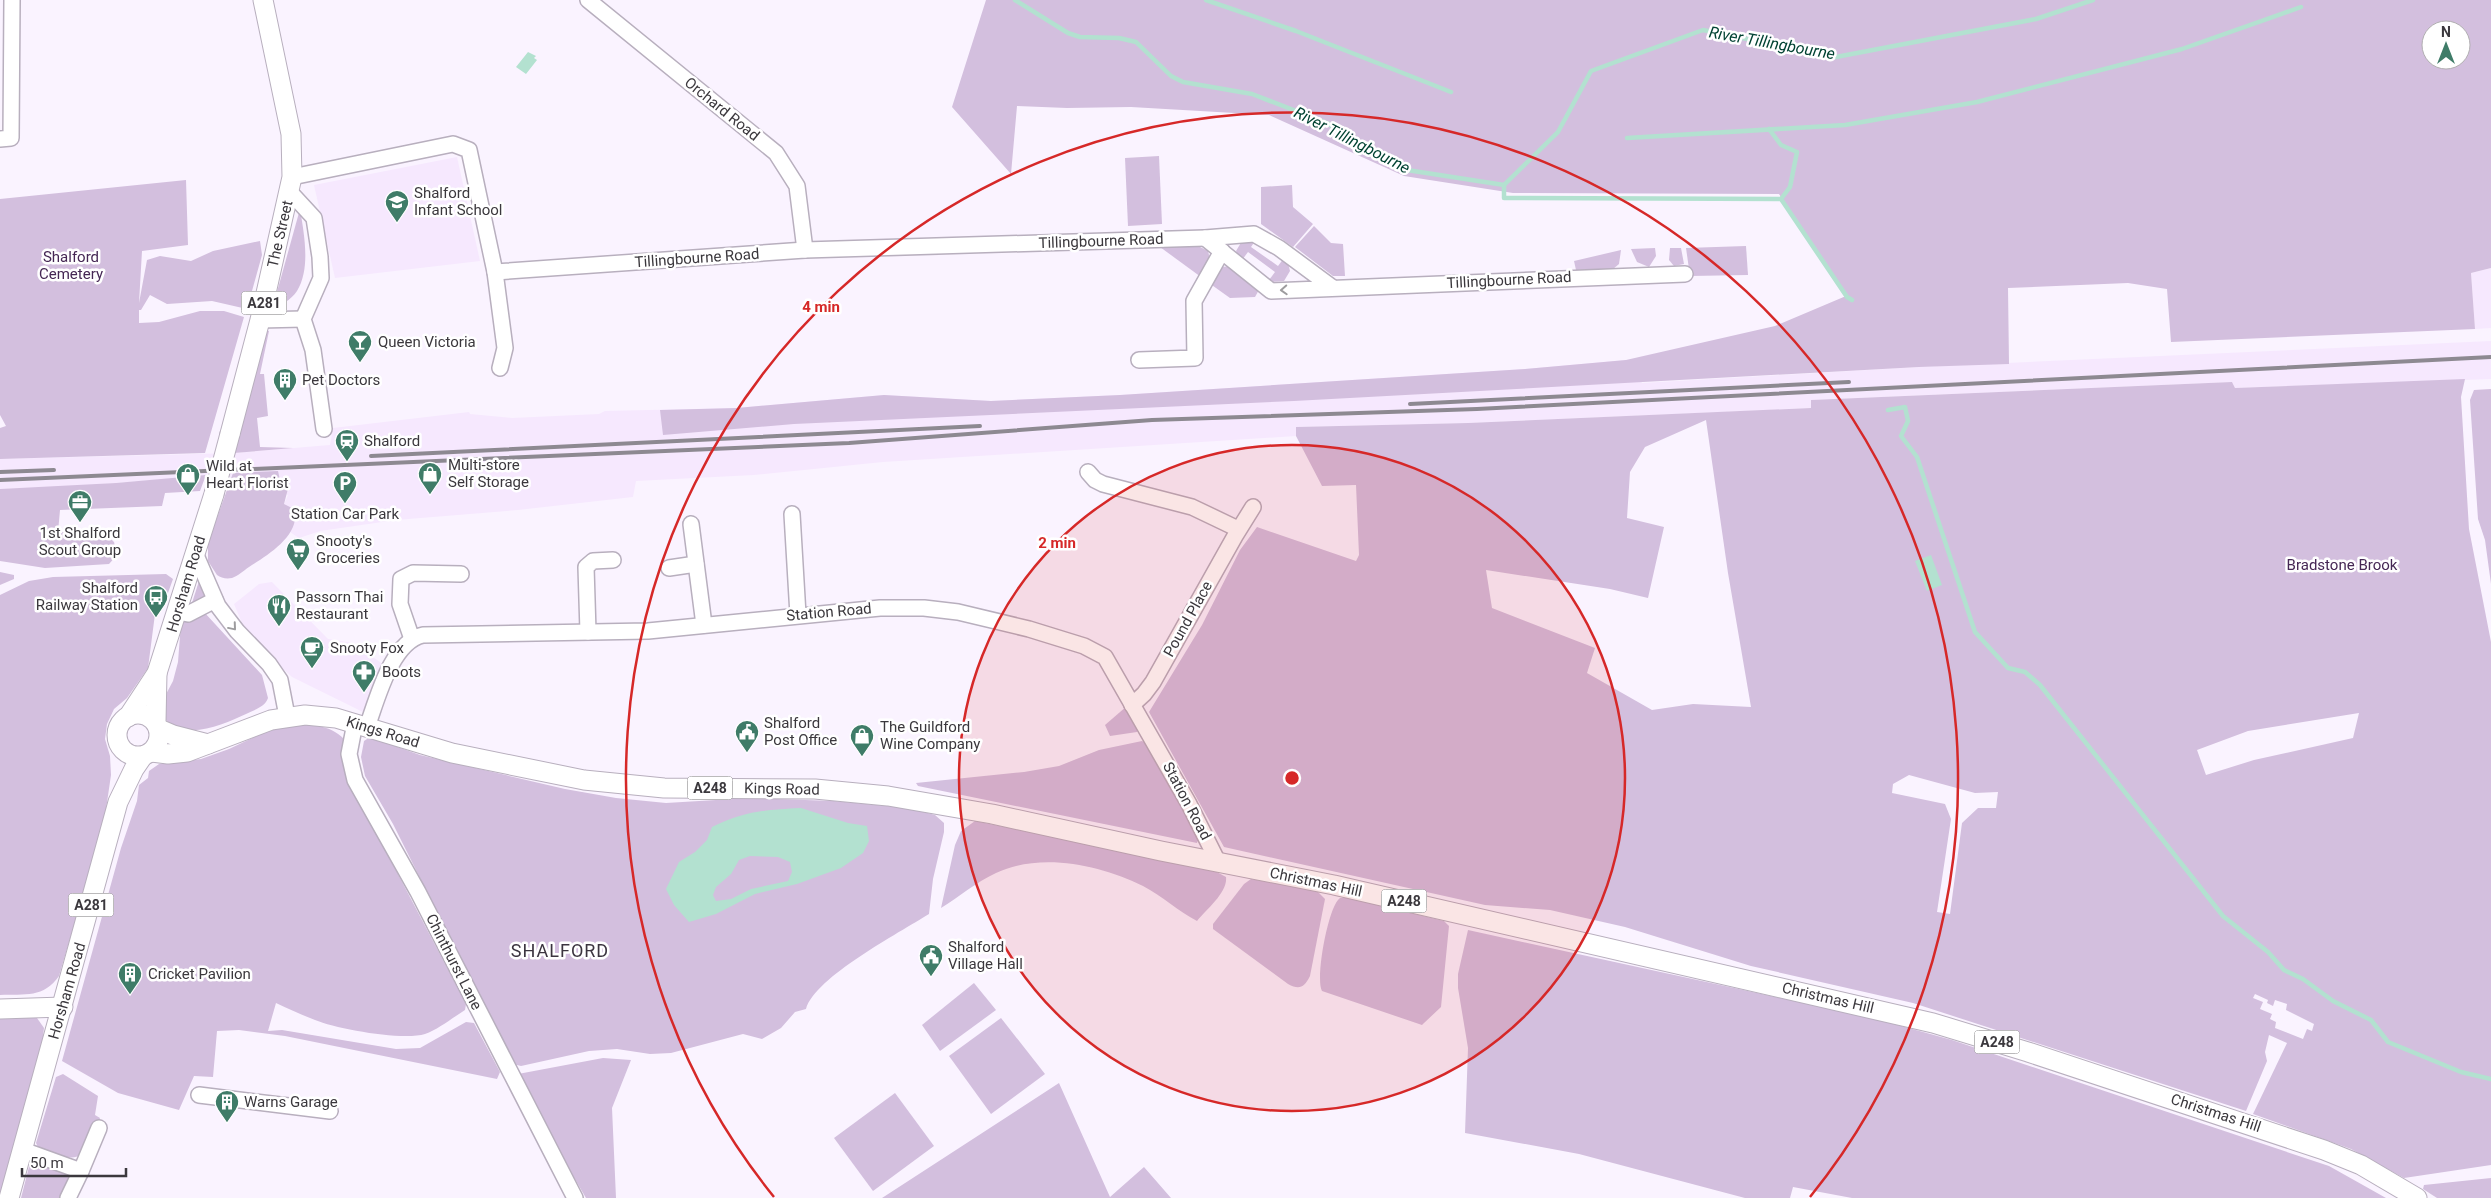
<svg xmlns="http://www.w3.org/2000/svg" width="2491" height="1198" font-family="Roboto,sans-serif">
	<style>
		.built { fill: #f6e8fe }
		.green { fill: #d3bfde; fill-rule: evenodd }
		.water { fill: #b3e1d0; fill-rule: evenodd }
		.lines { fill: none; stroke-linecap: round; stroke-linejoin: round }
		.stream { stroke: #b3e1d0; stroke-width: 4.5 }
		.minor-casing { stroke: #b8afbe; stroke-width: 18 }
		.major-casing { stroke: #b8afbe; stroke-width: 21 }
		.minor { stroke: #fff; stroke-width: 15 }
		.major { stroke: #fff; stroke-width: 19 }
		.rail { stroke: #8d8991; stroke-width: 4 }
		.major-bridge-casing { stroke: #b8afbe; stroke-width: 21; stroke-linecap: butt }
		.major-bridge { stroke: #fff; stroke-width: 19 }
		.oneway { stroke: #9d9c9e }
		.ring { fill: none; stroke: #d62828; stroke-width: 2.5 }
		.labels { text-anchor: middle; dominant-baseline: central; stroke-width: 5; stroke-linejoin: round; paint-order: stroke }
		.shield { fill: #fff; stroke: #767477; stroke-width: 1 }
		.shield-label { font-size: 14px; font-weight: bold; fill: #3b383d }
		.street-label { font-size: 15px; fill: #3b383d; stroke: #fff }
		.poi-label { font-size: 15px; fill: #3b383d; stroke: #fff; text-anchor: start }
		.park-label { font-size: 15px; fill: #452754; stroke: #fff }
		.water-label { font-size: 16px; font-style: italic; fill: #004232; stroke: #fff }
		.quarter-label { font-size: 18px; letter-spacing: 1px; fill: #3c3540; stroke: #fff }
		.centre { fill: #d62828; stroke: #fff; stroke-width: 2.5 }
		.ring-label { font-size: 15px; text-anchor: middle; font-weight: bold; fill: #d62828; stroke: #fff; stroke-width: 5; stroke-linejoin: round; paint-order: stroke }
	</style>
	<rect width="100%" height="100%" fill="#faf3ff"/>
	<g class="built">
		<polygon points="457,157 480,261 335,278 314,185"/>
		<polygon points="2491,268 2491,328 2475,329 2471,273"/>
		<polygon points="2491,341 2491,379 2235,388 2232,382 1811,400 1812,408 1468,423 1296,427 1296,436 883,462 754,475 636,481 633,497 518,510 396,520 320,531 299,538 290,532 296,515 284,504 288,495 233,473 228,488 204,483 206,476 64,487 0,489 0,459 234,453 330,445 333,428 469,412 470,414 512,418 599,414 605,411 737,408 884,395 991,401 1120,395 1525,369 1626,360 1642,383 1919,367"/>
		<polygon points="272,582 328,639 353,643 387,667 367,714 292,677 260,648 242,623 234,604 259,584"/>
	</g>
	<g class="green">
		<path d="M986,0H2491V268L2471,273L2475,329L2171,342L2167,289L2128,283L2008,288L2009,364L1919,367L1294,401L794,424L663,435L660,410L737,408L884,395L991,401L1120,395L1525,369L1626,360L1775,326L1846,296L1779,194L1513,193L1404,176L1269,115L1131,107L1067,108L1017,106L1011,174L952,107ZM2431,30H2461V60H2431Z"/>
		<polygon points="1159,156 1162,224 1128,226 1125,158"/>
		<polygon points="186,180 188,245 142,251 139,303 147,260 160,256 191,261 213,251 260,241 262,255 247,309 212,301 167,304 150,295 141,310 139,310 139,323 159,322 200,311 224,311 244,317 205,453 0,459 0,428 6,426 0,415 0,199"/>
		<polygon points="1292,185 1293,207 1313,224 1293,247 1261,224 1261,187"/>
		<path d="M300,209C304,234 311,268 297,291C291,300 281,305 272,310Z"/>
		<polygon points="1314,226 1331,243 1343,244 1345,276 1333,276 1295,247"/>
		<polygon points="1257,238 1251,247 1278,266 1284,258 1288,263 1290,271 1284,281 1270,282 1269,280 1275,272 1248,252 1242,260 1240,259 1236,251 1242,241"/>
		<polygon points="1196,245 1208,251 1211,263 1201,277 1160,247"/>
		<polygon points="1746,246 1748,275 1690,276 1686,248"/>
		<polygon points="1655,248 1656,256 1649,267 1637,262 1631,249"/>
		<polygon points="1670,248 1681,248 1684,264 1674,266 1669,260"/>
		<polygon points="1621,250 1619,264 1613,269 1576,270 1574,261"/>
		<polygon points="1230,266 1260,288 1255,297 1230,298 1209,283 1222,267"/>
		<polygon points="266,330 269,331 260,374 264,374 268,416 257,418 260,447 293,448 234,453"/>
		<path d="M2465,379L2461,397L2469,529L2491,642V1165L2404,1178L2351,1149L2253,1114L2287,1043L2269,1035L2265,1052L2267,1061L2246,1111L1913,1003L1751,966L1625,927L1550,910L1485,905L1224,847L1149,712L1202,625L1240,550L1257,527L1356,561L1359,555L1356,485L1322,486L1296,436V427L1468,423L1811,408V400L2232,382L2235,388ZM1706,420L1728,573L1751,707L1693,704L1652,710L1587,673L1595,648L1492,608L1486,570L1610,589L1648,598L1664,527L1627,518L1630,472L1645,447ZM2359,713L2353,738L2254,760L2206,775L2197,750L2248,731ZM1909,775L1975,793L1998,792L1996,808H1978L1962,823L1950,914L1937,912L1951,819L1945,804L1892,793L1893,784ZM2255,994L2268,1000L2267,1003L2273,1006L2275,1000L2287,1004L2286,1010L2314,1024L2312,1031L2307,1029L2303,1039L2275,1028L2276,1022L2270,1019L2272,1014L2260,1009L2263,1002L2253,998Z"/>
		<polygon points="2491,389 2491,584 2485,540 2478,519 2470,400 2474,390"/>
		<path d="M278,471L280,480L290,481L284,504L294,509C302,535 266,556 249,567C243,571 238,576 232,578C226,579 221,578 217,575L208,561V543L233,473Z"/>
		<polygon points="206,475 200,491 165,493 162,506 60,510 58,532 103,531 114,542 117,555 109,564 45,568 0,561 0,489 116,483"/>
		<polygon points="0,572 14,575 14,579 0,585"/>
		<path d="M166,574L173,579L164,604L155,614L148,668L127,698L114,709L107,724L105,739L110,756L111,775L104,823L59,976C44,998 25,994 0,995V595L29,581L53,577Z"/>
		<polygon points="199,581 205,598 191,606"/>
		<path d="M204,612L262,675L268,698C265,707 254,710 246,714C224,724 186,742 165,719L164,698L173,681L178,662L181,623L183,620Z"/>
		<polygon points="1127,706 1138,725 1137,732 1110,736 1105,725"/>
		<path d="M289,724C309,724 329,724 344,739L346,775L466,1004L465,1010C452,1018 439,1029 425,1034C403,1041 337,1029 315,1020C302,1015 289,1009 276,1003L268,1031L282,1030L396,1049L420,1048L466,1022L474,1023L500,1072L497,1079L285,1036L239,1030L217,1031L213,1077L194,1076L179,1110L118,1093L62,1061L121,848L137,801L139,785L148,778L149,771L159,764L201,759L229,749L261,734Z"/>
		<path d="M370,737L420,755L565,789L616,798L666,803L749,798L834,801L909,808L935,815L944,823V832L933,879L929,914C899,933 815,977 806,1009L795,1012L781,1028L762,1039L743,1034L671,1053L650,1054L617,1049L589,1051L521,1066L513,1064L393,824L365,776L361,757L364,741Z"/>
		<polygon points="1142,741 1154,748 1200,834 1197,843 918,786 916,783 1024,772 1059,766 1099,750"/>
		<path d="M975,821L1213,870L1226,877C1228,892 1207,909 1197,921C1178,911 1162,896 1143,886C1100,865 1041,852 996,873C976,882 959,897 941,908L955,845L961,831Z"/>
		<path d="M1251,879L1317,891L1325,899L1310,976C1304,988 1299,990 1288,984L1213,929V924L1244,884Z"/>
		<path d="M1340,898H1349L1444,921L1449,926L1441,1007L1424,1023L1422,1025L1322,991C1315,980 1328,906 1340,898Z"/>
		<polygon points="1468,930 1876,1019 1952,1040 2329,1166 2386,1198 1852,1198 1793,1187 1790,1198 1745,1198 1579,1154 1465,1133 1468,1048 1458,988 1458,974"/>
		<polygon points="974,983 996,1010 940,1051 922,1025"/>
		<polygon points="19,1014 37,1018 44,1028 41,1053 0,1196 0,1015"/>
		<polygon points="1001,1018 1045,1074 991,1114 949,1056"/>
		<polygon points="603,1058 631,1060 612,1108 616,1198 586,1198 535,1111 518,1074"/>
		<path d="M63,1074L98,1096L95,1115L100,1118C84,1160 84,1165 39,1149L36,1143L56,1077Z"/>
		<polygon points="1059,1083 1110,1197 1144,1167 1171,1198 882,1198"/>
		<polygon points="895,1093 934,1146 873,1191 834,1138"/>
		<polygon points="37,1161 66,1172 71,1177 63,1198 21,1198 30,1163"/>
		<polygon points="2491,1178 2491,1198 2437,1198 2423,1189 2424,1185"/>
	</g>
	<g class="water">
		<polygon points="528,52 536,56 534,58 537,60 526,74 516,67"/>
		<polygon points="1931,555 1942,585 1927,591 1915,561"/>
		<path d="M801,808L848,823L867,826L869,841L863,853L841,868L797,884L755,894L716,914L689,922L674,905L666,889L679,862L695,852L707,840L712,827C746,811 764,810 801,808ZM750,856L778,857L790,862L792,872L788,881L751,889L731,899L716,901L713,895L716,887L731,874L739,860Z"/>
	</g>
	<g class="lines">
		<g class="stream">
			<polyline points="1015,0 1068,33 1080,37 1119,38 1136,42 1171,76 1183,82 1252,94 1327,123 1407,170 1504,185"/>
			<polyline points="1206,0 1296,31 1451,92"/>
			<polyline points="1769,129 1781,145 1797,152 1790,187 1781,199"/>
			<polyline points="1627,138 1845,125 1977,102 2182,49 2301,7"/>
			<polyline points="1504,185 1558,132 1591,71 1703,30 1836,57 2036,19 2093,0"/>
			<polyline points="1504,185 1504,198 1781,199 1847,297 1852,300"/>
			<polyline points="1888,410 1905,407 1908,421 1901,436 1917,457 1975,632 2008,668 2025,672 2040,685 2223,916 2268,952 2284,970 2303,979 2333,1001 2371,1020 2388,1042 2461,1072 2491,1079"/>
		</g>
		<g class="minor-casing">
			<g id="minor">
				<polyline points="588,0 776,153 797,186 805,250"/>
				<polyline points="0,139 11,138 12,0"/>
				<polyline points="292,177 453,144 469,150 495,272 805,250 1205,238"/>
				<polyline points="290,192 314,218 320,257 321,278 303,319 313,350 324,429"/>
				<polyline points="495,272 505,348 500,368"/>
				<polyline points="1333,288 1279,248 1254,234 1205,238 1271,291 1685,274"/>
				<polyline points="260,320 303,319"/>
				<polyline points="1139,360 1195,358 1194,301 1222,251"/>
				<polyline points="1088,472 1095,480 1103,484 1192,507 1238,529"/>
				<polyline points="792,514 798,615"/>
				<polyline points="691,524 704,625"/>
				<polyline points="195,553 218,606 237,631 269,664 280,680 287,716"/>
				<polyline points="669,568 696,564"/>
				<polyline points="178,612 188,614 215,600"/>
				<polyline points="588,632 586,567 593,561 613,560"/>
				<polyline points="412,639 400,604 401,579 413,573 461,574"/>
				<polyline points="1132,705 1144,694 1153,682 1235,536 1253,507"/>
				<polyline points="355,723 349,754 355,780 418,892 575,1198"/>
				<path d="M367,727C377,700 391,642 423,635L648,631L880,608H924L958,612L1029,629L1084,646L1105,657L1189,804L1218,862"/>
				<polyline points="199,1095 330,1111"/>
				<polyline points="23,1150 81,1171 68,1198"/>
				<polyline points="81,1171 99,1128"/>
			</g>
		</g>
		<g class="major-casing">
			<g id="major">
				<polyline points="230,434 260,320 292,177 291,134 263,0"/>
				<circle cx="138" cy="735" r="21"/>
				<polyline points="128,717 157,673 214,494"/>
				<polyline points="156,722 157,673"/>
				<polyline points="159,729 173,735 208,744"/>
				<polyline points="152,752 168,754 187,752 271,720 305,715 336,718 452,753 584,780 664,788 815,789 888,796 992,814 1161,851 1334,885 1933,1023 2028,1052 2324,1150 2361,1165 2417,1198"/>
				<polyline points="0,1009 63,1007"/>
				<polyline points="9,1198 118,802 134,769 143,756"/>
			</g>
		</g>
		<use href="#minor" class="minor"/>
		<use href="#major" class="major"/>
		<g class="rail">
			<polyline points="1410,404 1849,382"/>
			<polyline points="371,456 980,426"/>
			<polyline points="0,472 54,470"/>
			<polyline points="0,480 849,443 1152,420 1477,409 2491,357"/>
		</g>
		<g class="major-bridge-casing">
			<polyline id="major-bridge" points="214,494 230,434"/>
		</g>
		<use href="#major-bridge" class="major-bridge"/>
	</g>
	<defs><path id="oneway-chevron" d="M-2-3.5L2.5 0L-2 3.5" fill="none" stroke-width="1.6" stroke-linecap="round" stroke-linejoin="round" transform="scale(1.25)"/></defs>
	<g class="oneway">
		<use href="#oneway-chevron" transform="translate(1284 290) rotate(177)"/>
		<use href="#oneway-chevron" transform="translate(233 627) rotate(50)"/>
	</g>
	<circle cx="1292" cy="778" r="333" fill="#d62828" fill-opacity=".12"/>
	<g class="ring">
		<circle cx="1292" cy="778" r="333"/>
		<path d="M774 1197A666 666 0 1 1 1810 1197"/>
	</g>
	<defs>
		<g id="school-pin" transform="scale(1.25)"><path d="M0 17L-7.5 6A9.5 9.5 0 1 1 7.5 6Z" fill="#3f7c68" stroke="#fff"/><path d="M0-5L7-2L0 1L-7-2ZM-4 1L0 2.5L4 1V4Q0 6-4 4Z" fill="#fff"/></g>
		<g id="bar-pin" transform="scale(1.25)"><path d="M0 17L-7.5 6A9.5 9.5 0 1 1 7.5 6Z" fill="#3f7c68" stroke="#fff"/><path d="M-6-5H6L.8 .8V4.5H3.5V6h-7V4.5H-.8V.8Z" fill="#fff"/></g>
		<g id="building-pin" transform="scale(1.25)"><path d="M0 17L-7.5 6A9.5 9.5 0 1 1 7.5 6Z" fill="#3f7c68" stroke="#fff"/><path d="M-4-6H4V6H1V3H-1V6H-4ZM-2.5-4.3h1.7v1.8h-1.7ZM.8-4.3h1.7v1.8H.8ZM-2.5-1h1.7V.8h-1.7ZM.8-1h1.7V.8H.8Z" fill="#fff"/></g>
		<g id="station-pin" transform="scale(1.25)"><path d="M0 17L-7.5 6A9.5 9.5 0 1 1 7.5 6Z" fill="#3f7c68" stroke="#fff"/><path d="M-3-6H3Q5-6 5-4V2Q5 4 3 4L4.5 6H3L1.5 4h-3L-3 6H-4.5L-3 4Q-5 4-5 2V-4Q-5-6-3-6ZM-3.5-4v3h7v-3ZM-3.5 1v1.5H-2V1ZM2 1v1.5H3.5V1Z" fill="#fff"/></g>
		<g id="shop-pin" transform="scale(1.25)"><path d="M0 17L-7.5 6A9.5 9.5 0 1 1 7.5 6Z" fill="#3f7c68" stroke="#fff"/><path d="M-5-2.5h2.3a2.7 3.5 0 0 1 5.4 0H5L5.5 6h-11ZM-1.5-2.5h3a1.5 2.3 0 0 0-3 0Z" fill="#fff"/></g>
		<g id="parking-pin" transform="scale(1.25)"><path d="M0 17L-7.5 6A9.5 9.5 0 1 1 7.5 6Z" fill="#3f7c68" stroke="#fff"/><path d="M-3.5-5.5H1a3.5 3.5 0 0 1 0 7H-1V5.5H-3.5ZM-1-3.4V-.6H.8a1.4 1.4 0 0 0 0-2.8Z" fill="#fff"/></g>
		<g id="office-pin" transform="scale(1.25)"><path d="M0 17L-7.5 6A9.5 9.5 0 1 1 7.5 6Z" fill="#3f7c68" stroke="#fff"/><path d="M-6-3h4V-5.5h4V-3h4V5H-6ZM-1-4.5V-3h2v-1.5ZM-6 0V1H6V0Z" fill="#fff"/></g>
		<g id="supermarket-pin" transform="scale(1.25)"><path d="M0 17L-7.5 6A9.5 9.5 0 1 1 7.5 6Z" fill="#3f7c68" stroke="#fff"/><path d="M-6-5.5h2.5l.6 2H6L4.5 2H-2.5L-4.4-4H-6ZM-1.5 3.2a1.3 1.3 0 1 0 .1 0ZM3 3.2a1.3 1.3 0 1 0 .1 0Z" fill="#fff"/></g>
		<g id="bus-pin" transform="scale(1.25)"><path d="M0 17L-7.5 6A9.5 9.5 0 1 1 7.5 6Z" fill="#3f7c68" stroke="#fff"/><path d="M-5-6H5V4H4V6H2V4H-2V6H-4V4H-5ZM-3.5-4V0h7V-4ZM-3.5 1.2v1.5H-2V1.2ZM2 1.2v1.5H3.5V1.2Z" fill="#fff"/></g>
		<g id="restaurant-pin" transform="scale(1.25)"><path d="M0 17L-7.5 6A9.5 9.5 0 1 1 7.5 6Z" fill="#3f7c68" stroke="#fff"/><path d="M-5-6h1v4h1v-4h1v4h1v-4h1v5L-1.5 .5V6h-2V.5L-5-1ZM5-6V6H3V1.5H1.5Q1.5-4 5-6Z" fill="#fff"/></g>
		<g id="cafe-pin" transform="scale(1.25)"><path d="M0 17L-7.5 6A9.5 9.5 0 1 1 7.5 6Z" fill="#3f7c68" stroke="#fff"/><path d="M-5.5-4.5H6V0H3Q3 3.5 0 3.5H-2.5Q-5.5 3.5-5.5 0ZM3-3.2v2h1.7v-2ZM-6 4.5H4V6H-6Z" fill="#fff"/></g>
		<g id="pharmacy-pin" transform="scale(1.25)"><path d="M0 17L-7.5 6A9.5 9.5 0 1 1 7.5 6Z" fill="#3f7c68" stroke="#fff"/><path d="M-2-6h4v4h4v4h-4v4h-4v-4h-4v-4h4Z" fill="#fff"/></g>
		<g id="civic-pin" transform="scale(1.25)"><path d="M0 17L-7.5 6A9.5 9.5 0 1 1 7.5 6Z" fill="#3f7c68" stroke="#fff"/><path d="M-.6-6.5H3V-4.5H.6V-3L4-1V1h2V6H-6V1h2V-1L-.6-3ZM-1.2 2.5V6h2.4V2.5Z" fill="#fff"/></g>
	</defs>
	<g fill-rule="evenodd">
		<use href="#school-pin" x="397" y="202"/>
		<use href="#bar-pin" x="360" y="342"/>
		<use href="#building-pin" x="285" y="380"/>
		<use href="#station-pin" x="347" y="441"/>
		<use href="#shop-pin" x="430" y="474"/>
		<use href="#shop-pin" x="188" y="475"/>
		<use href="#parking-pin" x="345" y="483"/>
		<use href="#office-pin" x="80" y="502"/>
		<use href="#supermarket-pin" x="298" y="550"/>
		<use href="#bus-pin" x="156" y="597"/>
		<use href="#restaurant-pin" x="279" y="606"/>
		<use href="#cafe-pin" x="312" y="648"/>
		<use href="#pharmacy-pin" x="364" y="672"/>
		<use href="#civic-pin" x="747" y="732"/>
		<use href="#shop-pin" x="862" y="736"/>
		<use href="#civic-pin" x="931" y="956"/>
		<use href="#building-pin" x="130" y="974"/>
		<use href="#building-pin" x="227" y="1102"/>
	</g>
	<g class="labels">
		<g class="shield">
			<rect x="241.5" y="291.5" width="45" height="23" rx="4"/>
			<rect x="687.5" y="776.5" width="45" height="23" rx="4"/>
			<rect x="1381.5" y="889.5" width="45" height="23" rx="4"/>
			<rect x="68.5" y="893.5" width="45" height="23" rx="4"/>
			<rect x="1974.5" y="1030.5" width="45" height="23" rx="4"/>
		</g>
		<g class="shield-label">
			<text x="264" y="303">A281</text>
			<text x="710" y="788">A248</text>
			<text x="1404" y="901">A248</text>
			<text x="91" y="905">A281</text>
			<text x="1997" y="1042">A248</text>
		</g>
		<g class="street-label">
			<text transform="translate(722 109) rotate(39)">Orchard Road</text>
			<text transform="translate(280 234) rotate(-77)">The Street</text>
			<text transform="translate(1101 241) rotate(-2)">Tillingbourne Road</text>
			<text transform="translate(697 258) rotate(-4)">Tillingbourne Road</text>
			<text transform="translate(1509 280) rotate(-3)">Tillingbourne Road</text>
			<text transform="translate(186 584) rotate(-73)">Horsham Road</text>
			<text transform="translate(829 612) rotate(-5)">Station Road</text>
			<text transform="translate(1188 619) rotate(-61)">Pound Place</text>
			<text transform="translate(383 732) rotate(17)">Kings Road</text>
			<text transform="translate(782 789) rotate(1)">Kings Road</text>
			<text transform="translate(1187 801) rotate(62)">Station Road</text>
			<text transform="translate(1316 882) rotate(12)">Christmas Hill</text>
			<text transform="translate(454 962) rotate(63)">Chinthurst Lane</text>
			<text transform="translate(67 991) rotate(-74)">Horsham Road</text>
			<text transform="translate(1828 998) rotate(13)">Christmas Hill</text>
			<text transform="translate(2216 1113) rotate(18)">Christmas Hill</text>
		</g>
		<g class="poi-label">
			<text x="414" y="193">Shalford<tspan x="414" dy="17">Infant School</tspan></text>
			<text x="378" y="342">Queen Victoria</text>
			<text x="302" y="380">Pet Doctors</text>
			<text x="364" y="441">Shalford</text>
			<text x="448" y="465">Multi-store<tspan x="448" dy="17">Self Storage</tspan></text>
			<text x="206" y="466">Wild at<tspan x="206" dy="17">Heart Florist</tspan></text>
			<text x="345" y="514" text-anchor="middle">Station Car Park</text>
			<text x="80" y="533" text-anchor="middle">1st Shalford<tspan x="80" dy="17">Scout Group</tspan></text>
			<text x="316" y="541">Snooty's<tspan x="316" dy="17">Groceries</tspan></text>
			<text x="138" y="588" text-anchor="end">Shalford<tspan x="138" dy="17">Railway Station</tspan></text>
			<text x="296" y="597">Passorn Thai<tspan x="296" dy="17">Restaurant</tspan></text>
			<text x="330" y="648">Snooty Fox</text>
			<text x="382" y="672">Boots</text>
			<text x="764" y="723">Shalford<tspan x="764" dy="17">Post Office</tspan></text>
			<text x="880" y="727">The Guildford<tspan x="880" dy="17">Wine Company</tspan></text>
			<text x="948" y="947">Shalford<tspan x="948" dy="17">Village Hall</tspan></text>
			<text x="148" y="974">Cricket Pavilion</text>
			<text x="244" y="1102">Warns Garage</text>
		</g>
		<g class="park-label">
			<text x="71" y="257">Shalford<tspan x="71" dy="17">Cemetery</tspan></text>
			<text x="2342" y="565">Bradstone Brook</text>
		</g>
		<g class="water-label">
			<text transform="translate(1772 43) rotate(10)">River Tillingbourne</text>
			<text transform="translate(1352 140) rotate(27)">River Tillingbourne</text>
		</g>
		<g class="quarter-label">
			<text x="560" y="950">SHALFORD</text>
		</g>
	</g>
	<circle cx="1292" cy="778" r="8" class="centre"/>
	<g class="ring-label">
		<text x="821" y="312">4 min</text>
		<text x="1057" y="548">2 min</text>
	</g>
	<g transform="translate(2446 45)"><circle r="24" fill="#ffffff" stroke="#b1afb1"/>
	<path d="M0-4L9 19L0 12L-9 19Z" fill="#3f7c68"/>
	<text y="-8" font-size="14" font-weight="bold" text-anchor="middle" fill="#3b383d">N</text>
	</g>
	<path d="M22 1168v8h104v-8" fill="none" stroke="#3b383d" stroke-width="2.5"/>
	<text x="30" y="1168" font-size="15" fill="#3b383d" stroke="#ffffff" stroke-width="4" paint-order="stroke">50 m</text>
</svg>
